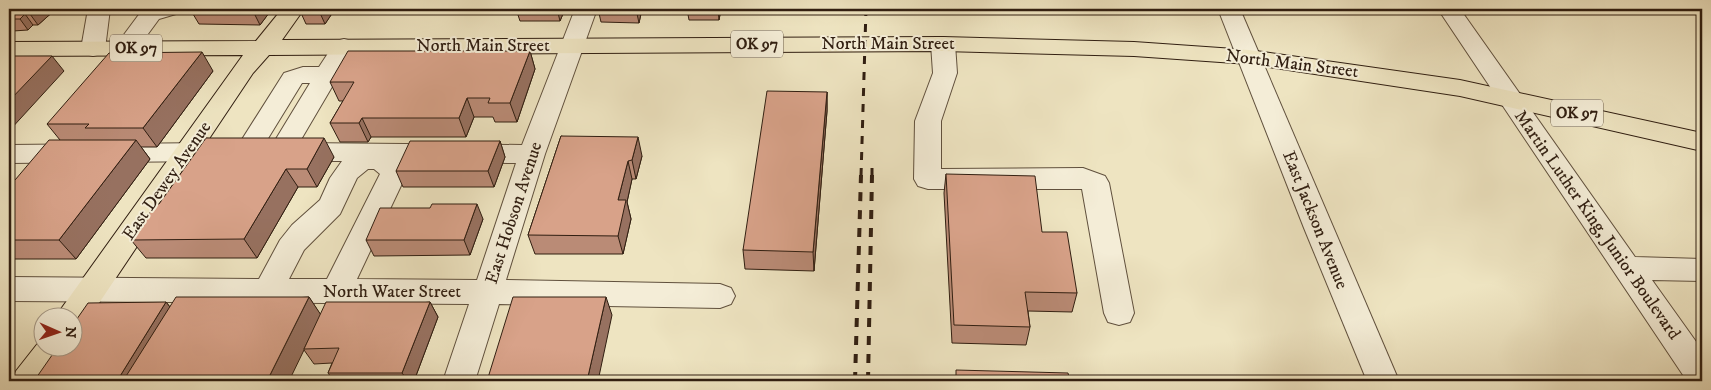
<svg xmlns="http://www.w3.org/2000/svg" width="1711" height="390" font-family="'IM FELL DW Pica',serif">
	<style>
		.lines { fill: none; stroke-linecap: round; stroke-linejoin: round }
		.minor-casing { stroke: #60503d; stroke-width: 2 }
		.major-casing { stroke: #301e11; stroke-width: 2 }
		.minor { fill: #f4edd7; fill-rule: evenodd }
		.major { fill: #eee4c1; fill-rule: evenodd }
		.rail-far1 { stroke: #301e11; stroke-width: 3; stroke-dasharray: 8 8; stroke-linecap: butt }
		.rail { stroke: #301e11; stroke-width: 4; stroke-dasharray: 9 9; stroke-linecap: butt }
		.wall { fill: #ba8b76; stroke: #301e11 }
		.shaded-wall { fill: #977160; stroke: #301e11 }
		.building { fill: #d8a289; stroke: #301e11 }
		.labels { text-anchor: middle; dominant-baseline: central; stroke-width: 4; stroke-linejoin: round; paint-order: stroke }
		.shield { fill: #f4edd7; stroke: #6b5c4c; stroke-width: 1 }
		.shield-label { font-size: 16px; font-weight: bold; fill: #301e11 }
		.street-label { font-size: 18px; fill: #301e11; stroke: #f4edd7 }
	</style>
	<rect width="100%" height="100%" fill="#eee4c1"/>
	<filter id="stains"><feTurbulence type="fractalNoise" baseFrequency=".004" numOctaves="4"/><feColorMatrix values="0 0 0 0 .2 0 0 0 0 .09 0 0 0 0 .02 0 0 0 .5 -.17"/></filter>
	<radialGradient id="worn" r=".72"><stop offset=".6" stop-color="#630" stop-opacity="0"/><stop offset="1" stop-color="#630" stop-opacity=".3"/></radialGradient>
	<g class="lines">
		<g class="minor-casing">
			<g id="minor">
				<polygon points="88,9 110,9 105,49 101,54 93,56 85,54 81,49"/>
				<polygon points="143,9 179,9 176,14 159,19 134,53 126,55 118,53 114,48"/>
				<path d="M575,9H597L545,154L506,280L720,284L731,288L735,296L731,304L720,308L499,304L475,381H443L469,304L9,301V277L259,279L280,240L292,225L320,200L330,178L342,161H294C286,159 280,161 272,158L268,152L310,83H302L256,158L247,161L238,158L234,152L284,73L303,67H319L336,41L344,39L352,41L356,46L299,143L522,145ZM400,162L516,163L477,280L357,279L407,173ZM368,169H374L380,174L327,279H289L304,250L340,214L357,178Z"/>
				<polygon points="1218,9 1240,9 1399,381 1367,381 1304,228"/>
				<polygon points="1438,9 1460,9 1635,257 1702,259 1702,281 1652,280 1702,350 1702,381 1687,381"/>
				<polygon points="943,37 951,39 955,44 957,73 941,121 941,169 1083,168 1105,176 1109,183 1134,313 1130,322 1119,325 1108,322 1104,313 1082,189 928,189 918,186 914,179 915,121 933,73 931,44 935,39"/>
				<polygon points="211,143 220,146 224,152 220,158 211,161 9,163 9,145"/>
			</g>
		</g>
		<g class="major-casing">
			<g id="major">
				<polygon points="282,9 304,9 282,40 943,37 1134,42 1249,50 1460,80 1702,133 1702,151 1460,96 1249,64 1134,56 943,51 269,55 253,73 83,327 72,330 72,318 57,318 61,309 243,55 9,56 9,42 256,41"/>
				<polygon points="42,338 42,348 68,348 46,381 12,381 16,371"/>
			</g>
		</g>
		<use href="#minor" class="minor"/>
		<use href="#major" class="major"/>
		<g class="rail-far1">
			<polyline points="861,176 866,9"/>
			<polyline points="872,176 872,162"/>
		</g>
		<g class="rail">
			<polyline points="855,381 861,175"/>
			<polyline points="868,381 872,175"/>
		</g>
	</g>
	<g class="wall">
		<polygon points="9,9 56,9 38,25 33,25 28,30 13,31 9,25"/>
		<polygon points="190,9 272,9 260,25 199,24"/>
		<polygon points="304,9 335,9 325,24 306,24 301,13"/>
		<polygon points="516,9 565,9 560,21 520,21"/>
		<polygon points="598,9 642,9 639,23 601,22"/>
		<polygon points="687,9 721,9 719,20 689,20"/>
		<polygon points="530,51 535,69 517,122 495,122 493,117 474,117 466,137 371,137 368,142 340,142 330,123 343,101 339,101 330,82"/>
		<polygon points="213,71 157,147 141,147 150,159 76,259 9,259 9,180 15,180 60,140 47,124"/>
		<polygon points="827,92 827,111 814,271 745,269 743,250"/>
		<polygon points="561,136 642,156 636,179 632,179 627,202 631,219 623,254 535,254 528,235"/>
		<polygon points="206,138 334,157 317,187 298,187 257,258 146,258 131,240 159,204"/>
		<polygon points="500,141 505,157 494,187 403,187 396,171"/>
		<polygon points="946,174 1042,232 1077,293 1072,312 1028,311 1030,327 1026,345 952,343 944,193"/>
		<polygon points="483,219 470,255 374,256 366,240"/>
		<polygon points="309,297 320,314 430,302 438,317 414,381 334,381 328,373 332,363 314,364 304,350 34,381 166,302 170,307"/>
	</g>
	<g class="shaded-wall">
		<polygon points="37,9 56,9 38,25 30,14"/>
		<polygon points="252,9 272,9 260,25"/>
		<polygon points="323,9 335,9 325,24 320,13"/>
		<polygon points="557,9 565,9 560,21"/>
		<polygon points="636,9 642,9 639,23"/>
		<polygon points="718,9 721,9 719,20"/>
		<polygon points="25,14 33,25 28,30 20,19"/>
		<polygon points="530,51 535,69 517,122 510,103"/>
		<polygon points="202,52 213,71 157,147 143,128"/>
		<polygon points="52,56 64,71 9,131 9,99"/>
		<polygon points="827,92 827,111 814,271 813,252"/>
		<polygon points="467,98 474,117 466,137 459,118"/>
		<polygon points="362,118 371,137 368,142 359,123"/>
		<polygon points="638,137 642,156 636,179 632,160"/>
		<polygon points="324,138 334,157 317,187 307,169"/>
		<polygon points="136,140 150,159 76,259 59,240"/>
		<polygon points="500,141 505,157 494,187 488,171"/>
		<polygon points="628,161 632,179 627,202 631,219 623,254 618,236 618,200"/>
		<polygon points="286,169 298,187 257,258 244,239"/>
		<polygon points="477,204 483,219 470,255 464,240"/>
		<polygon points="309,297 321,315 304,349 304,350 289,381 267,381"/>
		<polygon points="606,297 612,315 598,381 587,381"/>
		<polygon points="166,302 181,321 145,381 117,381"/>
		<polygon points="430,302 438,317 414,381 408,381 402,373"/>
	</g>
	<g class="building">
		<polygon points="9,9 37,9 30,14 25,14 20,19 9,19"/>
		<polygon points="304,9 323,9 320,13 301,13"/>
		<polygon points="348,51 530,51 510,103 488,103 490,98 467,98 459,118 362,118 359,123 330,123 354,82 330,82"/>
		<polygon points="202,52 143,128 85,128 89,124 47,124 109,53"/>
		<polygon points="9,56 52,56 9,101 9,87 10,86 9,86"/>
		<polygon points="767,91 827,92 813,252 743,250"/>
		<polygon points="561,136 638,137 632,160 628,161 618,200 626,200 618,236 528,235"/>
		<polygon points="206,138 324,138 307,169 286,169 244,239 131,240 156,204 159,204"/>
		<polygon points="49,140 136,140 59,240 9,240 9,180 15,180"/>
		<polygon points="410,141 500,141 488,171 396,171"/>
		<polygon points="946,174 1035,176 1042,232 1067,232 1077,293 1025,292 1030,327 954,325"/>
		<polygon points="432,204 477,204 464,240 366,240 380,208 430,208"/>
		<polygon points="176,297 309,297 267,381 123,381"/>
		<polygon points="513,297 606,297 587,381 487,381"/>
		<polygon points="166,302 117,381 34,381 57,348 72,348 72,326 88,303"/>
		<polygon points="326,302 430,302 402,373 328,373 339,348 304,349"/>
		<polygon points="956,370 1068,373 1070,381 956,381"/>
	</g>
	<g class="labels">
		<g class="shield">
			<rect x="731" y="30.5" width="52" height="27" rx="4"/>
			<rect x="110" y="34.5" width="52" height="27" rx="4"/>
			<rect x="1551" y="99.5" width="52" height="27" rx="4"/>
		</g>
		<g class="shield-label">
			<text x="757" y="44">OK 97</text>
			<text x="136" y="48">OK 97</text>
			<text x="1577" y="113">OK 97</text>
		</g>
		<g class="street-label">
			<text x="888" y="44">North Main Street</text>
			<text x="483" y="46">North Main Street</text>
			<text transform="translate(1292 64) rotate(7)">North Main Street</text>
			<text transform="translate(167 181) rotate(-55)">East Dewey Avenue</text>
			<text transform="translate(514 213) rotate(-72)">East Hobson Avenue</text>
			<text transform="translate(1315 220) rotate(68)">East Jackson Avenue</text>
			<text transform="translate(1597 225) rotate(55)">Martin Luther King, Junior Boulevard</text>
			<text x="392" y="292">North Water Street</text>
		</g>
	</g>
	<rect width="1711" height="390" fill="none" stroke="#eee4c1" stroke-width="30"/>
	<rect x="10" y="10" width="1691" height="370" fill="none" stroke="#301e11" stroke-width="2.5"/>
	<rect x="15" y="15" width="1681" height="360" fill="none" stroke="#301e11"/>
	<g transform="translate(58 332) rotate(92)"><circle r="24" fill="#f4edd7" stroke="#a69a88"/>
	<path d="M0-4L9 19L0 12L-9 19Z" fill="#8f2418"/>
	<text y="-8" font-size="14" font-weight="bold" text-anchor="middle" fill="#301e11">N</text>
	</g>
	<rect width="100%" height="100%" filter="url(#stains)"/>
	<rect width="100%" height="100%" fill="url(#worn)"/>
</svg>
